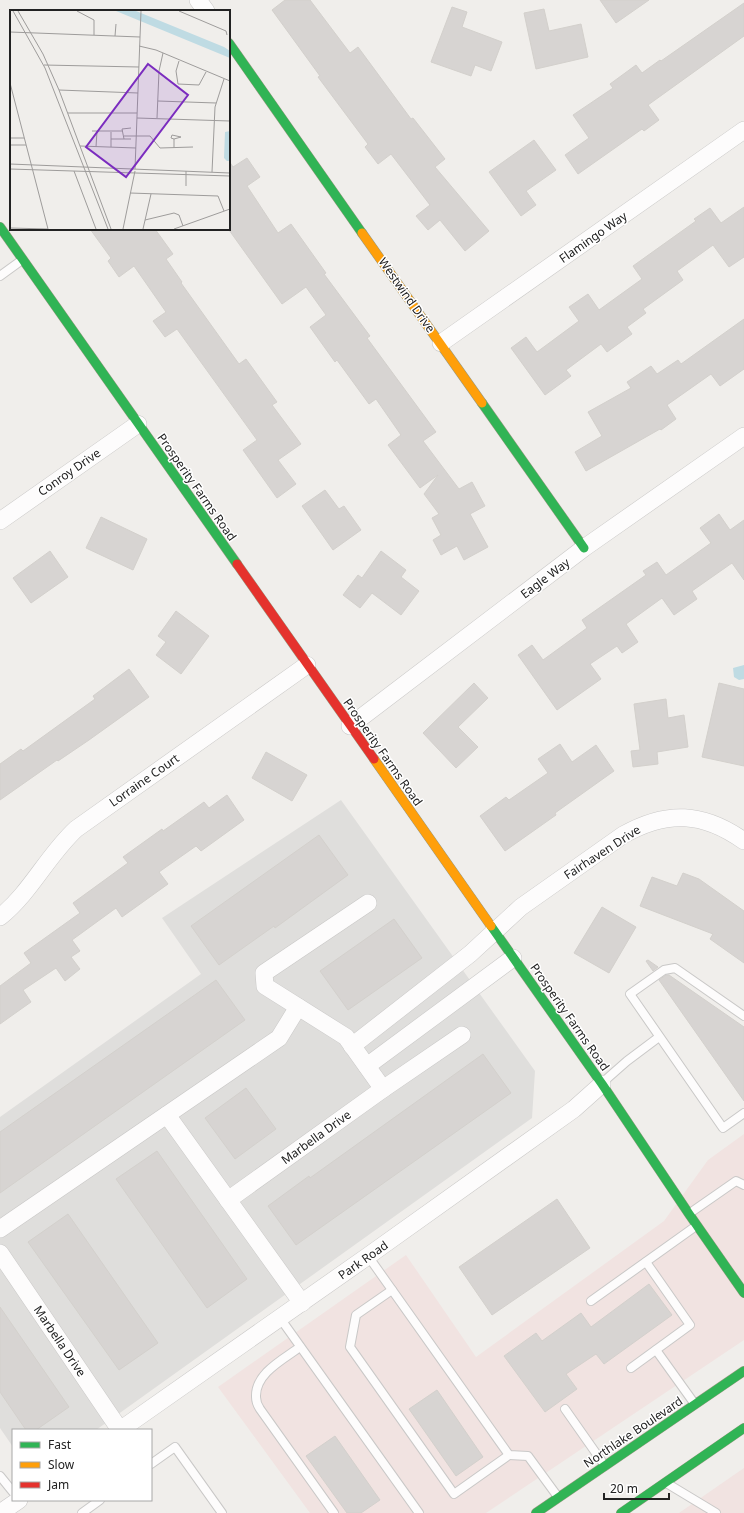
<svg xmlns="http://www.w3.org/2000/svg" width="744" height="1513" font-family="'Noto Sans',sans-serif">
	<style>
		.residential { fill: #dfdedc }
		.commercial { fill: #f1e3e1 }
		.water { fill: #bfdbe3 }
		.building { fill: #d7d4d2; stroke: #d3d0cc }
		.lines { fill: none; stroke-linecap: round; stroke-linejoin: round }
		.lane-casing { stroke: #c9c8c7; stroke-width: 10 }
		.street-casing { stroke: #c9c8c7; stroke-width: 18 }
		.fast-casing { stroke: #999a82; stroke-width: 10 }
		.slow-casing { stroke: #999a82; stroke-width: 10 }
		.jam-casing { stroke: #999a82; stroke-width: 10 }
		.lane { stroke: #fdfcfc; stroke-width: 8 }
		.street { stroke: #fdfcfc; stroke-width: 17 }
		.fast { stroke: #30b455; stroke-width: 9 }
		.slow { stroke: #ff9f0a; stroke-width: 9 }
		.jam { stroke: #e5322d; stroke-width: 9 }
		.labels { text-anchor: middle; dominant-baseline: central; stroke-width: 3; stroke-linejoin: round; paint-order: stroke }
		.street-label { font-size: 12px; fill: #222; stroke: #fff }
		.inset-road { fill: none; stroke: #9e9c9b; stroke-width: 1 }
		.view { fill: #7b2cbf; fill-opacity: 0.15; stroke: #7b2cbf; stroke-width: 2 }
		.inset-edge { fill: none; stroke: #222; stroke-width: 2 }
	</style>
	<rect width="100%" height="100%" fill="#f0eeeb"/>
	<polygon class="residential" points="341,800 535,1071 532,1118 96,1430 13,1430 13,1447 0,1428 0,1117 201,974 162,918"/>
	<g class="commercial">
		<polygon points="744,1134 744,1340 486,1513 310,1513 218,1387 406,1255 476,1357 664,1221 708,1160"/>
		<polygon points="744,1468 744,1513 679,1513"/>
	</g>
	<polygon class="water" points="744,665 744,679 739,680 734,677 733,668"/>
	<g class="building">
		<polygon points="285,0 310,0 350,53 358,47 411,119 413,118 445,159 435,167 489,231 465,251 440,220 428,230 416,216 430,205 391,154 378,164 365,147 368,144 318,77 320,76 272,10"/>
		<polygon points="600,0 649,0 616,23"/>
		<polygon points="744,3 744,36 648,105 659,120 644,131 642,129 578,174 565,155 589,138 573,115 613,88 610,84 636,65 642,73 660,60 661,61"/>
		<polygon points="452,7 467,12 462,27 502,42 491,71 475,65 471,76 431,62"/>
		<polygon points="544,9 549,31 581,24 588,57 536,69 524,13"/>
		<polygon points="534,140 556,170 526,191 536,205 521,216 489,172"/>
		<polygon points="247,158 260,177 247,186 278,233 291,224 326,273 324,274 370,336 367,338 436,432 423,441 459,489 472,482 485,506 470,514 488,547 464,560 457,546 441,555 433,540 441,535 432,518 439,514 424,494 438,475 420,488 388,445 401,435 376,399 369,404 337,360 335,362 310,327 326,315 306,287 282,304 229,230 229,161 233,167"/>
		<polygon points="744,207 744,257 729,267 713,245 677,271 683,280 643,309 646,313 627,327 632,334 607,352 601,344 566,370 571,376 545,395 511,348 526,337 537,352 579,321 569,307 588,294 599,310 642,279 633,266 696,221 694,219 710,208 721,223"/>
		<polygon points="90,229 155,229 173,254 166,259 182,282 181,283 239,364 246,359 277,402 272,405 301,444 278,460 296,484 277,498 243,450 257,440 177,329 165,337 153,321 166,312 134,266 119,277 108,261 111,258"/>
		<polygon points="744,319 744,369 720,386 711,374 667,405 676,419 661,430 660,429 586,471 575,452 602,436 588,412 631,388 627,382 651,366 657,374 678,360 681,364"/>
		<polygon points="325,490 339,509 344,506 361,530 333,550 302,506"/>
		<polygon points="719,514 730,530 744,520 744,580 732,563 692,591 697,599 674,615 662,598 626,624 638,642 622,653 617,646 590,664 601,679 557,710 518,655 532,645 543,660 587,628 582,620 646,575 643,571 657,562 666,575 711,543 700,528"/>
		<polygon points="101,517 147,539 133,570 86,548"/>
		<polygon points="50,551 68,577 31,603 13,578"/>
		<polygon points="381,551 406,570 401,577 419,591 401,615 372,593 360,608 343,595 358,575 362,578"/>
		<polygon points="176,611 209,636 181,674 156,655 166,642 158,636"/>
		<polygon points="129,669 149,697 89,740 58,761 57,760 0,800 0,764 21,749 23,751 95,699 93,696"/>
		<polygon points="474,683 488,698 458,727 478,747 456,768 423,733"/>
		<polygon points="719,683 744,689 744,766 702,757"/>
		<polygon points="666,699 668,718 684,715 688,747 657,752 658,764 633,767 631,751 640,750 634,704"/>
		<polygon points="560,744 572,762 596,745 614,771 555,813 556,815 505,851 480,816 506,797 509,800 548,773 538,759"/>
		<polygon points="266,752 307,775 292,801 252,778"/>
		<polygon points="227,795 244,820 201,851 196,846 159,872 168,884 122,917 116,908 72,940 80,951 71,957 80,969 65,981 56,968 23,990 31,1002 0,1024 0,986 31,963 24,953 80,913 73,903 128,863 123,857 162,829 163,831 204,802 209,808"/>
		<polygon points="319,835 348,875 275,928 274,926 219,965 191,926"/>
		<polygon points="683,873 699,879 744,911 744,963 710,939 713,934 640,906 652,877 677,886"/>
		<polygon points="602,907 636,927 609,973 574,953"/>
		<polygon points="394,919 422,958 348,1010 320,971"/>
		<polygon points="648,960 658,967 653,971 646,961"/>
		<polygon points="666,975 669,975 744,1027 744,1101 659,980"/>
		<polygon points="216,980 245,1020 0,1193 0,1132"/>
		<polygon points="483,1054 511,1093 296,1245 268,1206 309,1176 310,1178"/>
		<polygon points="246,1088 276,1129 235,1159 205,1118"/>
		<polygon points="157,1151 247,1279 207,1308 116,1179"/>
		<polygon points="557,1199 590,1248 492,1315 459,1267"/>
		<polygon points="68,1214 158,1343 119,1370 28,1242"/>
		<polygon points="649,1284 672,1315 604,1364 596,1354 566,1374 577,1389 545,1412 504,1356 536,1333 542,1341 581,1313 591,1327"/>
		<polygon points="0,1307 69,1407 36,1430 26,1430 0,1392"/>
		<polygon points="437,1390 483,1457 456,1476 409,1409"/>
		<polygon points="335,1436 380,1500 361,1513 347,1513 306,1456"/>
	</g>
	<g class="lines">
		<g class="lane-casing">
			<g id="lane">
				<polyline points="0,276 22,260"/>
				<polyline points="744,1016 675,968 664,970 630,994 723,1128 744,1113"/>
				<polyline points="602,1083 627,1061 659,1037"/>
				<polyline points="690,1213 736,1181 744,1185"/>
				<polyline points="368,1256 509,1455 528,1456 558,1497"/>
				<polyline points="392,1290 356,1315 350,1347 454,1494 509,1455"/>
				<polyline points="591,1301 696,1226"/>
				<polyline points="280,1318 419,1513"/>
				<path d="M300,1347C284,1359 255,1373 256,1397C256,1401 258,1406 260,1409L334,1513"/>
				<polyline points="656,1350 694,1403"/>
				<polyline points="631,1368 690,1325 646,1262"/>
				<polyline points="565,1409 605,1466"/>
				<polyline points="151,1464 175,1447 222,1513"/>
				<polyline points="0,1476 13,1492"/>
				<polyline points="668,1484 716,1513"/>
				<polyline points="82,1513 100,1500"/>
			</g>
		</g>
		<g class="street-casing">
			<g id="street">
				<polyline points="198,0 206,11"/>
				<polyline points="441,343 744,130"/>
				<polyline points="0,521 138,424"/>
				<polyline points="350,726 584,548 744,436"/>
				<polyline points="368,903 264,973 265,986 346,1037 383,1089"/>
				<path d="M0,917C31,892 47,856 76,829L307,665"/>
				<path d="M352,1046L470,954L521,907L623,835C667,810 703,812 744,841"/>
				<polyline points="367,1066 513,958"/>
				<polyline points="167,1115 302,1303"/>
				<polyline points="228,1200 383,1089 462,1035"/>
				<polyline points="0,1229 279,1038 298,1007"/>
				<polyline points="0,1253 120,1430"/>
				<polyline points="120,1430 368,1256 574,1109 602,1084"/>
				<polyline points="0,1513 19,1500"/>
			</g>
		</g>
		<g class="fast-casing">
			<g id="fast">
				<polyline points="229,43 362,233"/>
				<polyline points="0,227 237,564"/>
				<polyline points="482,403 584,548"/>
				<polyline points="491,926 602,1084 689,1214 744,1293"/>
				<polyline points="536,1513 744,1371"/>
				<polyline points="621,1513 744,1428"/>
			</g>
		</g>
		<g class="slow-casing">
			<g id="slow">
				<polyline points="362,233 482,403"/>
				<polyline points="374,759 491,926"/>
			</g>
		</g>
		<g class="jam-casing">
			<polyline id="jam" points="237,564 374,759"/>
		</g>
		<use href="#lane" class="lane"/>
		<use href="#street" class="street"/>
		<use href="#fast" class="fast"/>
		<use href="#slow" class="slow"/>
		<use href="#jam" class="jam"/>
	</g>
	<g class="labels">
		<g class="street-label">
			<text transform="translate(593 237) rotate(-35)">Flamingo Way</text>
			<text transform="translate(407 295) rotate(55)">Westwind Drive</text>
			<text transform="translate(69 472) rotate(-35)">Conroy Drive</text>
			<text transform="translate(197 487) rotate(55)">Prosperity Farms Road</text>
			<text transform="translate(545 578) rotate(-37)">Eagle Way</text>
			<text transform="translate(383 752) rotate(55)">Prosperity Farms Road</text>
			<text transform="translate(144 780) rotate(-35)">Lorraine Court</text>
			<text transform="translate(602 852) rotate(-33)">Fairhaven Drive</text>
			<text transform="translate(570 1017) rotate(55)">Prosperity Farms Road</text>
			<text transform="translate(316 1137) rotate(-36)">Marbella Drive</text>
			<text transform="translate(363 1260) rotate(-35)">Park Road</text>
			<text transform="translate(60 1341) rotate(56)">Marbella Drive</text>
			<text transform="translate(633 1432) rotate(-34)">Northlake Boulevard</text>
		</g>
	</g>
	<g transform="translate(10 10)">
		<rect width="220" height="220" fill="#f0eeeb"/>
		<path d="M106,1H126L214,37L220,41V48ZM220,121V151H217L214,148L215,122Z" fill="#bfdbe3"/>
		<path class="inset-road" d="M3,1L35,58L98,219M8,1L33,44L49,80L101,219M67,1L84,10V25M169,1L216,21L217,25M0,22L130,27M105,26L106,14M129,36L146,40L220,71M169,51L166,61L168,74L189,75L196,62M34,55L129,57M0,73L38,219M49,80L128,83M148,91L206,93M58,103H127M127,108L220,111M147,108L149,61L153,43M82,121H113M114,126H140L150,138L183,137M0,128H14M101,129H121M114,129L112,119L121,118M0,135H16M70,136L126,138M86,137L87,121M101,137V122M164,138V129L171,127L162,125L161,128L164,129M0,154L220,163M0,159L220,166M125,159L131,1M64,161L86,219M202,162L205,97L214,69M176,176V161M120,183L208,186L214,201M135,210L164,203L169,205L173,216M0,218L38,219M113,219L125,161M133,219L141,184M164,219L220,199"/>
		<path class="view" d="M138,54L178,85L116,167L76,137Z"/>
		<rect width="220" height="220" class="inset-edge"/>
	</g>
	<rect x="12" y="1429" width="140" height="72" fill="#ffffff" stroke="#a7a7a7"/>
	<rect x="20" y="1442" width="20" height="6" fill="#30b455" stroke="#a7a7a7"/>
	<text x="48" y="1449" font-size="12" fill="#222222">Fast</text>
	<rect x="20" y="1462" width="20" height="6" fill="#ff9f0a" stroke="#a7a7a7"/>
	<text x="48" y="1469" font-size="12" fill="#222222">Slow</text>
	<rect x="20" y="1482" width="20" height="6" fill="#e5322d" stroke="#a7a7a7"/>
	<text x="48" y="1489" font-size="12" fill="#222222">Jam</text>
	<path d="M604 1493v6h65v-6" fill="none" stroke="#222222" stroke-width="2"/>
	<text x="610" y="1493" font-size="12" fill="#222222" stroke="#ffffff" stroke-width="3" paint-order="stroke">20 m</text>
</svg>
